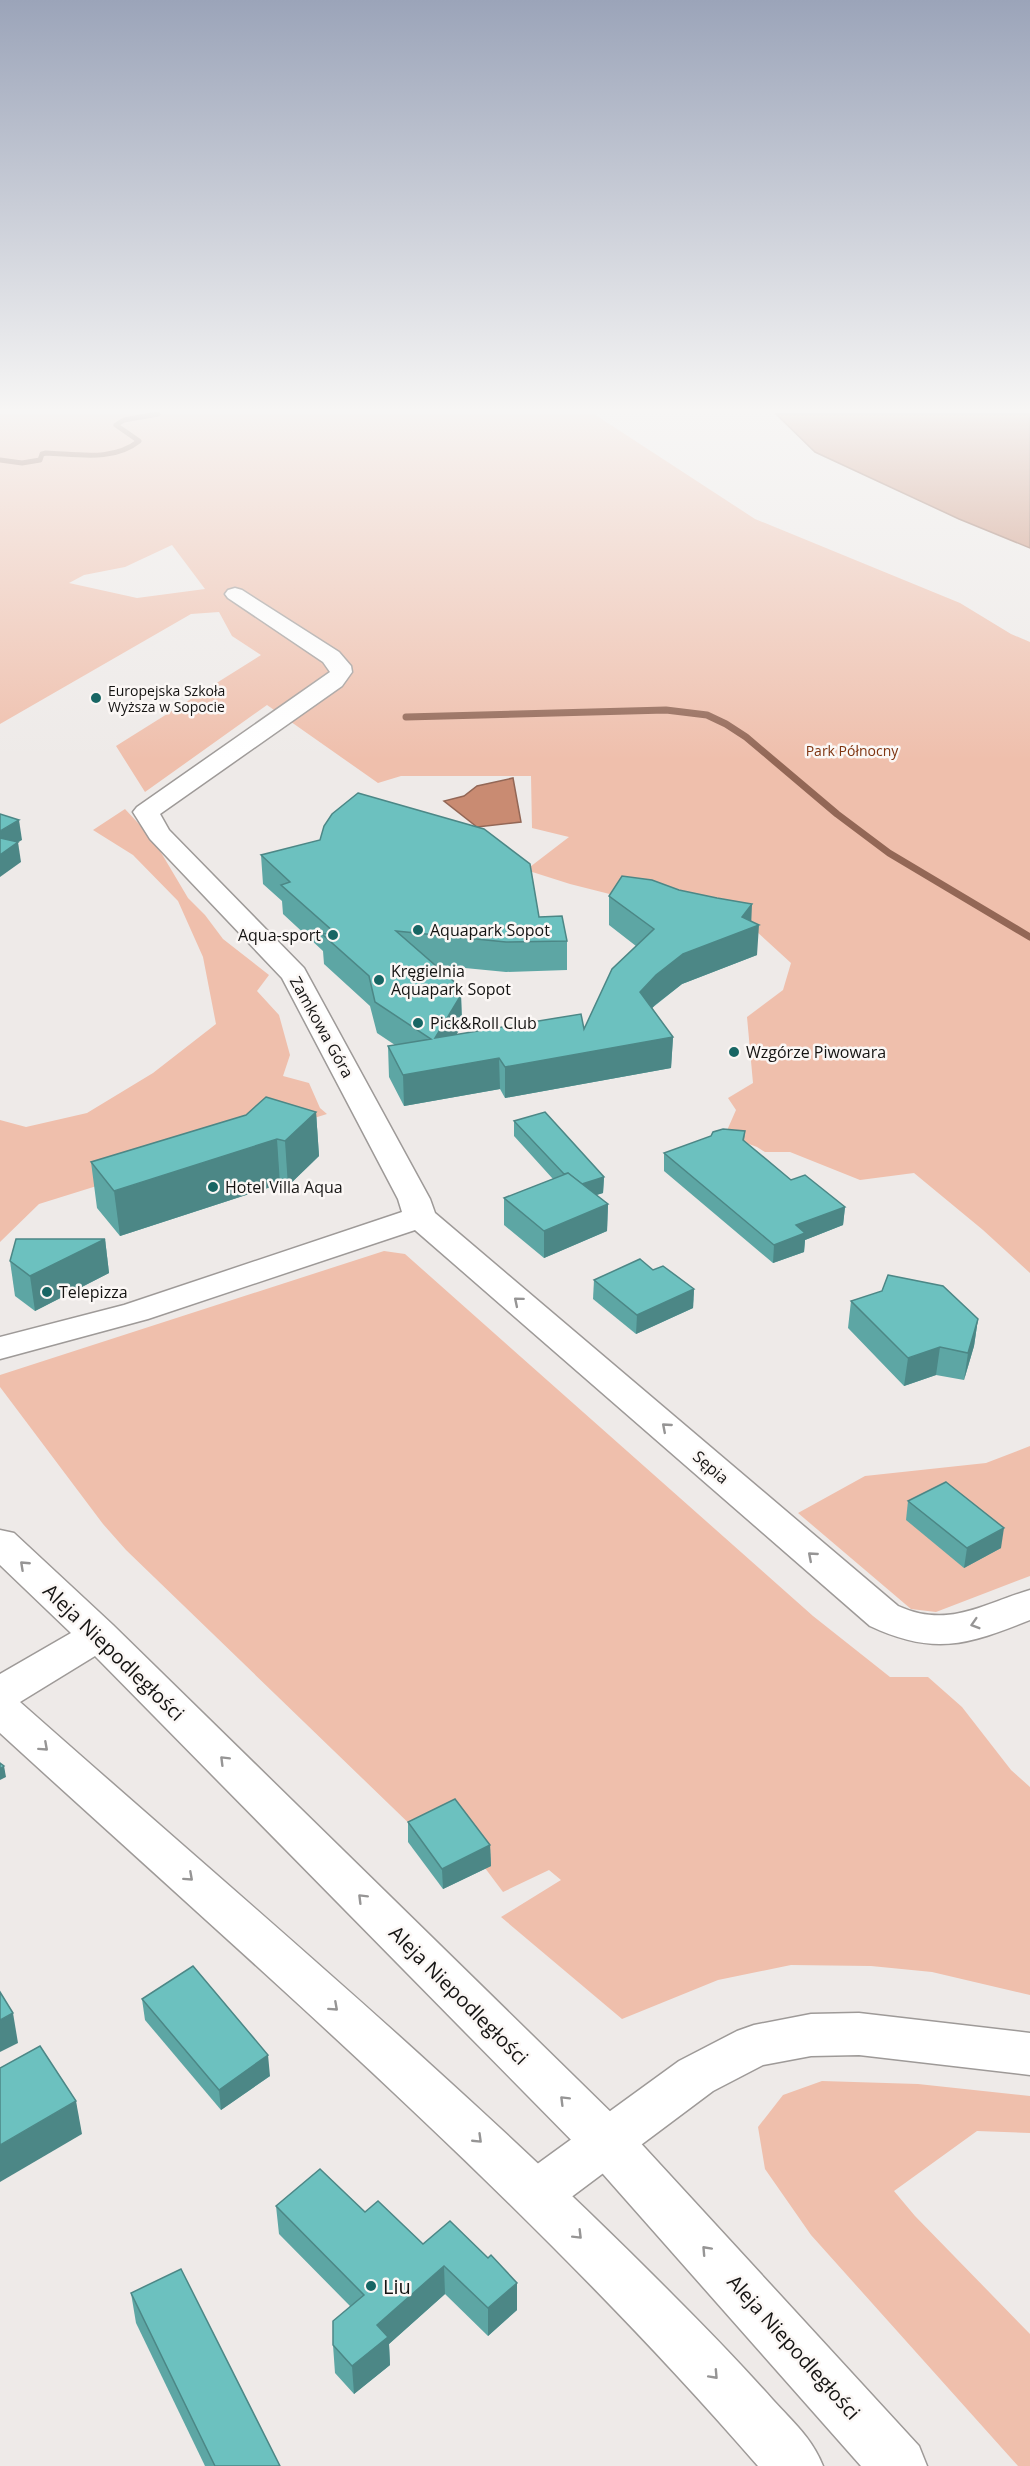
<svg xmlns="http://www.w3.org/2000/svg" width="1030" height="2466" font-family="'Open Sans',sans-serif">
	<style>
		.green { fill: #efbfac; fill-rule: evenodd }
		.water { fill: #c98b72; stroke: #936756; stroke-width: 1.5 }
		.lines { fill: none; stroke-linecap: round; stroke-linejoin: round }
		.stream-far1 { stroke: #936756; stroke-width: 5 }
		.stream { stroke: #936756; stroke-width: 7 }
		.minor-casing { stroke: #9e9a98; stroke-width: 3 }
		.major-casing { stroke: #9e9a98; stroke-width: 3 }
		.minor { fill: #fff; fill-rule: evenodd }
		.major { fill: #fff; fill-rule: evenodd }
		.wall { fill: #5da6a4 }
		.shaded-wall { fill: #4c8786 }
		.building { fill: #6cc1bf; stroke: #4c8786; stroke-width: 1.5 }
		.oneway { stroke: #969595 }
		.poi-dot { fill: #186664; stroke: #fbf7f5; stroke-width: 2 }
		.labels { text-anchor: middle; dominant-baseline: central; stroke-width: 5; stroke-linejoin: round; paint-order: stroke }
		.far-poi-label { font-size: 14px; fill: #151413; stroke: #fbf7f5; text-anchor: start }
		.far-park-label { font-size: 14px; fill: #7f3511; stroke: #fbf7f5 }
		.poi-label { font-size: 16px; fill: #151413; stroke: #fbf7f5; text-anchor: start }
		.street-label { font-size: 16px; fill: #151413; stroke: #fbf7f5 }
		.near-street-label { font-size: 20px; fill: #151413; stroke: #fbf7f5 }
		.near-poi-label { font-size: 20px; fill: #151413; stroke: #fbf7f5; text-anchor: start }
	</style>
	<rect width="100%" height="100%" fill="#eeeae8"/>
	<g class="green">
		<path d="M0,414H594L755,519L960,603L1011,634L1030,642V1273L983,1230L914,1173L860,1180L790,1152H765L757,1147L725,1135L736,1110L728,1098L753,1083L747,1017L783,990L791,963L756,931L570,884L526,870L569,837L532,828L531,776H401L378,783L267,705L145,792L116,746L261,655L232,636L219,612L191,614L0,724ZM172,545L205,589L137,598L69,583L84,575L125,567Z"/>
		<polygon points="125,809 153,839 188,898 205,915 223,939 269,975 257,991 279,1015 290,1055 283,1076 309,1083 320,1108 327,1114 39,1204 0,1242 0,1120 26,1127 87,1113 153,1073 216,1024 203,957 178,901 133,855 93,830"/>
		<polygon points="384,1251 405,1254 813,1616 890,1677 928,1677 962,1707 1011,1770 1030,1787 1030,1995 932,1972 871,1966 791,1965 718,1980 622,2019 501,1917 561,1880 549,1870 503,1892 485,1868 490,1866 421,1835 126,1550 103,1524 0,1387 0,1375"/>
		<polygon points="1030,1446 1030,1576 936,1612 911,1609 798,1513 865,1476 986,1463"/>
		<polygon points="822,2081 918,2084 1030,2096 1030,2133 977,2131 894,2191 915,2216 1030,2334 1030,2466 1018,2466 811,2235 765,2169 758,2127 783,2095"/>
	</g>
	<g class="water">
		<polygon points="776,414 1030,414 1030,548 959,519 815,452"/>
		<polygon points="513,778 521,822 477,827 444,801 464,796 477,786"/>
	</g>
	<g class="lines">
		<path class="stream-far1" d="M0,460L22,463L40,460L42,454L46,453C77,454 113,462 139,441L116,425L124,420L158,414"/>
		<polyline class="stream" points="406,717 666,710 707,715 726,724 746,737 837,814 889,853 1030,937"/>
		<g class="minor-casing">
			<g id="minor">
				<path d="M235,588L242,590L339,652L351,666L352,672L342,686L160,814L169,830L304,968L430,1199L435,1213L898,1606C949,1629 982,1604 1030,1590V1620C967,1645 934,1656 870,1626L415,1230L148,1319L0,1359V1337L124,1305L402,1212L398,1199L282,978L150,839L133,812L137,807L330,672L323,662L228,598L225,594L228,590Z"/>
				<polygon points="859,2013 1030,2033 1030,2075 859,2055 811,2056 763,2065 713,2091 554,2210 536,2217 518,2210 510,2194 518,2178 679,2061 737,2031 754,2025 811,2014"/>
			</g>
		</g>
		<g class="major-casing">
			<path id="major" d="M0,1530L14,1533L113,1625L624,2125L919,2446L927,2466H861L588,2157L95,1656L20,1702C240,1897 466,2086 673,2295C707,2329 741,2364 773,2400C793,2422 812,2438 823,2466H758C527,2200 259,1970 0,1733V1674L71,1633L0,1565Z"/>
		</g>
		<use href="#minor" class="minor"/>
		<use href="#major" class="major"/>
	</g>
	<g class="wall">
		<polygon points="261,855 539,917 567,941 567,970 506,972 434,965 461,995 462,1025 456,1035 584,1029 636,946 609,925 609,896 751,921 757,955 682,984 652,1008 673,1037 671,1068 505,1098 500,1089 404,1106 389,1077 388,1046 395,1045 377,1033 370,1006 324,964 323,951 283,914 282,901 263,884"/>
		<polygon points="316,1112 319,1156 288,1186 280,1184 120,1236 97,1208 91,1162 246,1115"/>
		<polygon points="514,1121 604,1177 603,1193 596,1195 608,1204 607,1231 544,1258 504,1225 504,1198 553,1179 514,1136"/>
		<polygon points="745,1131 744,1142 791,1180 845,1207 843,1225 805,1240 804,1252 773,1263 664,1171 664,1153"/>
		<polygon points="105,1239 109,1273 35,1311 15,1296 10,1261"/>
		<polygon points="653,1270 694,1289 693,1308 636,1334 593,1299 594,1280"/>
		<polygon points="851,1301 978,1319 974,1346 964,1380 936,1375 904,1386 848,1328"/>
		<polygon points="908,1501 1001,1548 964,1568 906,1520"/>
		<polygon points="408,1822 490,1845 491,1866 443,1889 408,1842"/>
		<polygon points="142,1999 270,2076 221,2110 145,2020"/>
		<polygon points="276,2206 365,2212 423,2244 517,2310 488,2336 445,2294 389,2344 390,2365 354,2394 335,2373 333,2345 350,2306 279,2234"/>
		<polygon points="131,2293 280,2466 205,2466 136,2323"/>
	</g>
	<g class="shaded-wall">
		<polygon points="19,820 22,840 0,852 0,831"/>
		<polygon points="18,842 21,862 0,877 0,855"/>
		<polygon points="752,904 751,928 759,925 757,955 682,984 655,1005 639,1022 640,992 656,975 683,954 742,917"/>
		<polygon points="461,995 462,1025 436,1069 499,1058 500,1089 404,1106 403,1075 435,1038"/>
		<polygon points="673,1037 671,1068 505,1098 505,1067"/>
		<polygon points="316,1112 319,1156 288,1186 285,1141"/>
		<polygon points="277,1139 280,1184 120,1236 114,1191"/>
		<polygon points="604,1177 603,1193 574,1202 574,1186"/>
		<polygon points="608,1204 607,1231 544,1258 544,1231"/>
		<polygon points="845,1207 843,1225 805,1240 804,1252 773,1263 774,1245 796,1225"/>
		<polygon points="105,1239 109,1273 35,1311 30,1276"/>
		<polygon points="694,1289 693,1308 636,1334 637,1315"/>
		<polygon points="978,1319 974,1346 964,1380 968,1353"/>
		<polygon points="940,1347 936,1375 904,1386 908,1358"/>
		<polygon points="1004,1528 1001,1548 964,1568 967,1548"/>
		<polygon points="4,1766 6,1777 0,1780 0,1769"/>
		<polygon points="490,1845 491,1866 443,1889 442,1869"/>
		<polygon points="13,2013 18,2043 0,2052 0,2020"/>
		<polygon points="268,2055 270,2076 221,2110 219,2090"/>
		<polygon points="76,2101 82,2134 0,2182 0,2145"/>
		<polygon points="444,2266 445,2294 389,2344 390,2365 354,2394 352,2366 377,2325"/>
		<polygon points="517,2283 517,2310 488,2336 488,2308"/>
	</g>
	<g class="building">
		<polygon points="358,793 484,829 530,864 539,917 562,916 567,941 506,942 396,931 459,986 461,995 435,1038 581,1014 584,1029 612,969 654,929 609,896 622,876 652,880 679,890 717,898 752,904 742,917 759,925 683,954 656,975 640,992 673,1037 505,1067 499,1058 403,1075 388,1046 431,1039 375,1002 369,976 322,934 335,933 281,885 290,882 261,855 320,840 324,826 332,814"/>
		<polygon points="0,814 19,820 0,831"/>
		<polygon points="0,838 18,842 0,855"/>
		<polygon points="266,1097 316,1112 285,1141 277,1139 114,1191 91,1162 246,1115"/>
		<polygon points="545,1112 604,1177 582,1184 568,1173 564,1174 514,1121"/>
		<polygon points="723,1129 745,1131 743,1140 791,1180 805,1175 845,1207 796,1225 805,1233 774,1245 664,1153 711,1136 713,1132"/>
		<polygon points="568,1173 608,1204 544,1231 504,1198"/>
		<polygon points="16,1239 105,1239 30,1276 10,1261"/>
		<polygon points="640,1259 653,1270 663,1266 694,1289 637,1315 594,1280"/>
		<polygon points="888,1275 943,1286 978,1319 968,1353 940,1347 908,1358 851,1301 882,1291"/>
		<polygon points="946,1482 1004,1528 967,1548 908,1501"/>
		<polygon points="0,1763 4,1766 0,1769"/>
		<polygon points="455,1799 490,1845 442,1869 408,1822"/>
		<polygon points="193,1966 268,2055 219,2090 142,1999"/>
		<polygon points="0,1992 13,2013 0,2020"/>
		<polygon points="40,2046 76,2101 0,2145 0,2068"/>
		<polygon points="320,2169 365,2212 378,2201 423,2244 450,2221 488,2258 491,2255 517,2283 488,2308 444,2266 377,2325 388,2337 352,2366 333,2345 333,2321 364,2295 276,2206"/>
		<polygon points="181,2269 280,2466 215,2466 131,2293"/>
	</g>
	<defs><path id="oneway-chevron" d="M-2-3.5L2.5 0L-2 3.5" fill="none" stroke-width="1.6" stroke-linecap="round" stroke-linejoin="round" transform="scale(1.5)"/></defs>
	<g class="oneway">
		<use href="#oneway-chevron" transform="translate(518 1301) rotate(-140)"/>
		<use href="#oneway-chevron" transform="translate(666 1427) rotate(-139)"/>
		<use href="#oneway-chevron" transform="translate(812 1556) rotate(-139)"/>
		<use href="#oneway-chevron" transform="translate(24 1565) rotate(-137)"/>
		<use href="#oneway-chevron" transform="translate(975 1624) rotate(163)"/>
		<use href="#oneway-chevron" transform="translate(44 1747) rotate(42)"/>
		<use href="#oneway-chevron" transform="translate(224 1760) rotate(-135)"/>
		<use href="#oneway-chevron" transform="translate(189 1877) rotate(42)"/>
		<use href="#oneway-chevron" transform="translate(362 1898) rotate(-135)"/>
		<use href="#oneway-chevron" transform="translate(334 2007) rotate(42)"/>
		<use href="#oneway-chevron" transform="translate(564 2100) rotate(-135)"/>
		<use href="#oneway-chevron" transform="translate(478 2139) rotate(44)"/>
		<use href="#oneway-chevron" transform="translate(578 2235) rotate(45)"/>
		<use href="#oneway-chevron" transform="translate(706 2250) rotate(-133)"/>
		<use href="#oneway-chevron" transform="translate(714 2375) rotate(47)"/>
	</g>
	<linearGradient id="sky" x2="0" y2="1"><stop stop-color="#9ba4b9"/><stop offset="0.54" stop-color="#f7f6f5"/><stop offset="1" stop-color="#f7f6f5" stop-opacity="0"/></linearGradient>
	<rect width="1030" height="760" fill="url(#sky)"/>
	<g class="poi-dot">
		<circle cx="96" cy="698" r="6"/>
		<circle cx="418" cy="930" r="6"/>
		<circle cx="333" cy="935" r="6"/>
		<circle cx="379" cy="980" r="6"/>
		<circle cx="418" cy="1023" r="6"/>
		<circle cx="734" cy="1052" r="6"/>
		<circle cx="213" cy="1187" r="6"/>
		<circle cx="47" cy="1292" r="6"/>
		<circle cx="371" cy="2286" r="6"/>
	</g>
	<g class="labels">
		<g class="far-poi-label">
			<text x="108" y="690">Europejska Szkoła<tspan x="108" dy="16">Wyższa w Sopocie</tspan></text>
		</g>
		<g class="far-park-label">
			<text x="852" y="750">Park Północny</text>
		</g>
		<g class="poi-label">
			<text x="430" y="930">Aquapark Sopot</text>
			<text x="321" y="935" text-anchor="end">Aqua-sport</text>
			<text x="391" y="971">Kręgielnia<tspan x="391" dy="18">Aquapark Sopot</tspan></text>
			<text x="430" y="1023">Pick&amp;Roll Club</text>
			<text x="746" y="1052">Wzgórze Piwowara</text>
			<text x="225" y="1187">Hotel Villa Aqua</text>
			<text x="59" y="1292">Telepizza</text>
		</g>
		<g class="street-label">
			<text transform="translate(322 1027) rotate(61)">Zamkowa Góra</text>
			<text transform="translate(711 1467) rotate(41)">Sępia</text>
		</g>
		<g class="near-street-label">
			<text transform="translate(114 1652) rotate(44)">Aleja Niepodległości</text>
			<text transform="translate(459 1995) rotate(45)">Aleja Niepodległości</text>
			<text transform="translate(794 2347) rotate(48)">Aleja Niepodległości</text>
		</g>
		<g class="near-poi-label">
			<text x="383" y="2286">Liu</text>
		</g>
	</g>
</svg>
